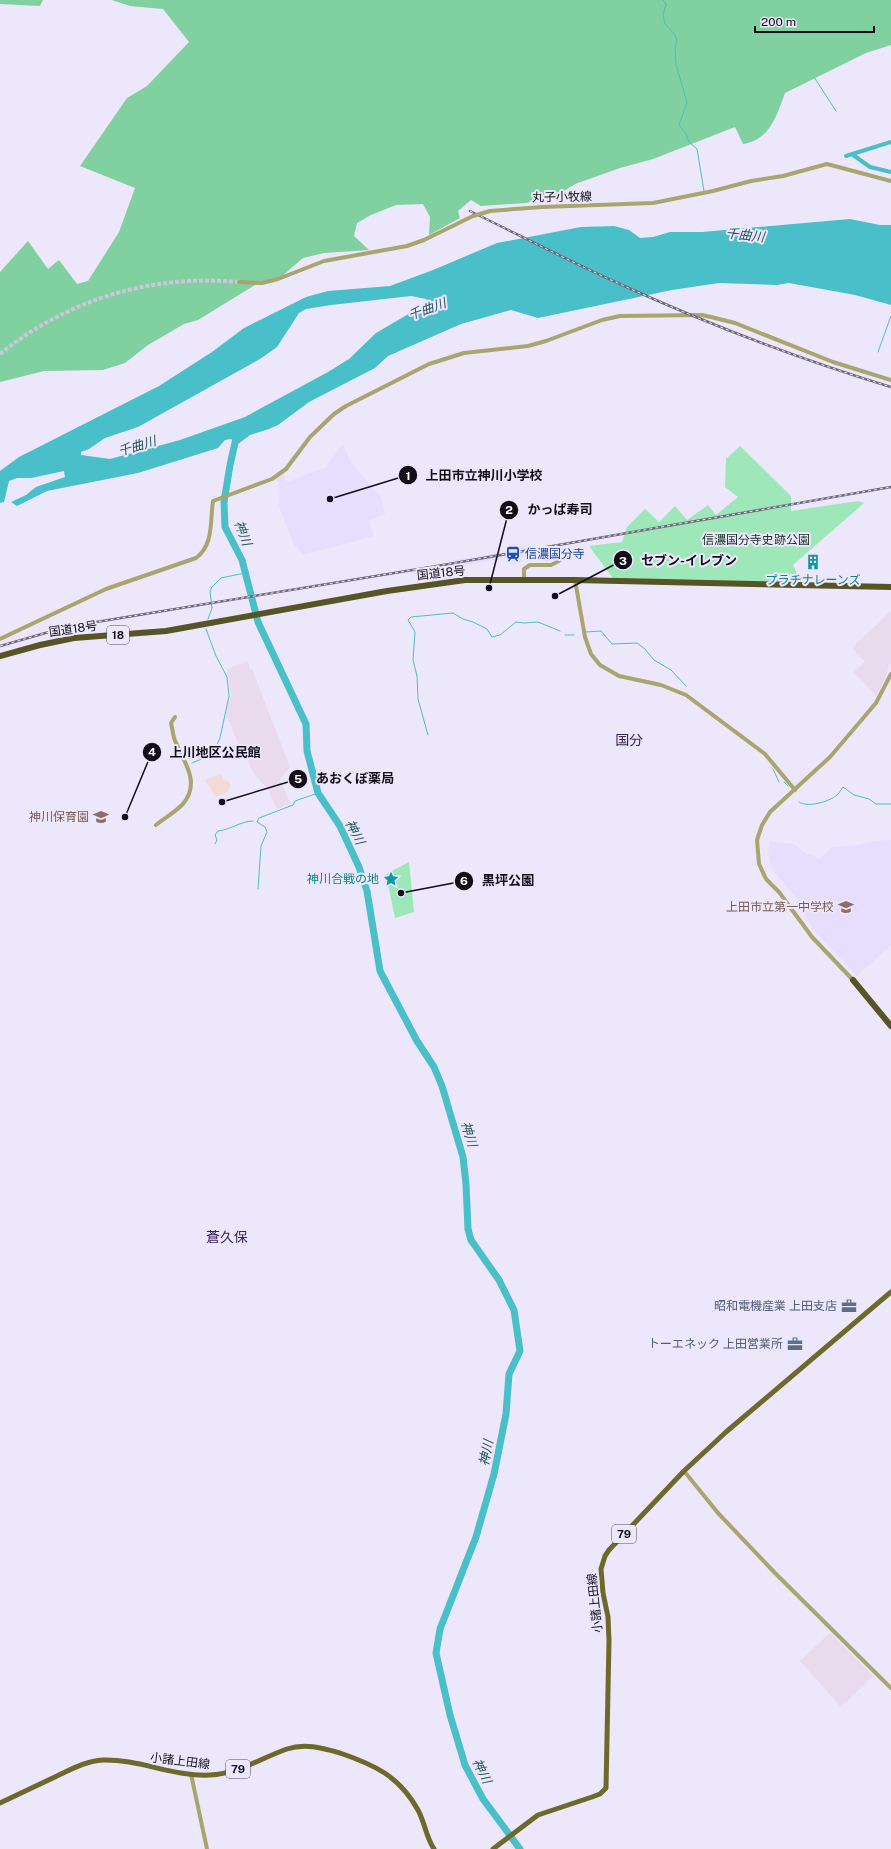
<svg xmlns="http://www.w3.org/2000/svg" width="891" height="1849" font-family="'Public Sans','Noto Sans JP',sans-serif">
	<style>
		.built { fill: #e7defe }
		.industrial { fill: #e9daed }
		.medical { fill: #f4d9d6 }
		.green { fill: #9de7b9 }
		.forest { fill: #80d0a0 }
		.water { fill: #49bfc9; fill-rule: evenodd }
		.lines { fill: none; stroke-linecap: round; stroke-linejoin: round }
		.stream { stroke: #49bfc9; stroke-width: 1 }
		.canal { stroke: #49bfc9; stroke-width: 4 }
		.river { stroke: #49bfc9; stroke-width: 7 }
		.minor-tunnel { stroke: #cbc6d9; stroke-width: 4; stroke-dasharray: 4 2; stroke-linecap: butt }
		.minor { stroke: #a8a56e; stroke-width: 4 }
		.major { stroke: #6d692a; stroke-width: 5 }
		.highway { stroke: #575426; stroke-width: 6 }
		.rail-casing { stroke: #6d6978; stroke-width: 2.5 }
		.rail { stroke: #ece7fb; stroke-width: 1; stroke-dasharray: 3; stroke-linecap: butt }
		.minor-bridge { stroke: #a8a56e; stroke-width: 4 }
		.labels { text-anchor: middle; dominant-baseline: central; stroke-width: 4; stroke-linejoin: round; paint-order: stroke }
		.shield { fill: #ece7fb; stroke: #534f5d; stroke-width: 1 }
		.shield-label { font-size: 11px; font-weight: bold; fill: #120e19 }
		.street-label { font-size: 12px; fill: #120e19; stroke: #ece7fb }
		.park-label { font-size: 12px; fill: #0f321f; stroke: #ece7fb }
		.transit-label { font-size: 12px; fill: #164399; stroke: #ece7fb; text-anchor: start }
		.culture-label { font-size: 12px; fill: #0d838f; stroke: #ece7fb }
		.education-label { font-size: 12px; fill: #785e54; stroke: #ece7fb; text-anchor: end }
		.service-label { font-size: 12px; fill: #4e5e75; stroke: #ece7fb; text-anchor: end }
		.water-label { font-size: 13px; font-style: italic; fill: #24565b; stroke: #ece7fb }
		.quarter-label { font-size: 14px; fill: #3b235d; stroke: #ece7fb }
		.leader { fill: none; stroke: #120e19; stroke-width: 1.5 }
		.callout-dot { fill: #120e19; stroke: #ece7fb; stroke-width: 1.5 }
		.mark-label { font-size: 12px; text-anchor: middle; font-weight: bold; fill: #fff }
		.callout-label { font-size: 13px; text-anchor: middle; font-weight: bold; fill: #120e19; stroke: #ece7fb; stroke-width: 4; stroke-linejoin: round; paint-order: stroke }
	</style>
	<rect width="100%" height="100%" fill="#ece7fb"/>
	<g class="built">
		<polygon points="343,444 351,463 381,497 385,514 369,521 374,536 304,555 293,543 279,506 280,492 277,479 283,474 287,482 326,467"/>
		<polygon points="526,546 529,554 522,557 523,562 511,564 509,558 449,568 448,561 514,550 517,548"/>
		<polygon points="891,840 891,945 857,976 814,930 803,912 799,901 771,868 768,853 770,841 794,844 807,854 814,855 818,860 832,847 853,846 876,841"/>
	</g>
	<g class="industrial">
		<polygon points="891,611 891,664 889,664 886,677 876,696 854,672 865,662 852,648"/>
		<polygon points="248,661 250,669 252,669 290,767 280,779 290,803 277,809 267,788 254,774 244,753 237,741 225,711 231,697 227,669"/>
		<polygon points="830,1633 873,1676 841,1707 800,1661"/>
	</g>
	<polygon class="medical" points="221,774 223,780 228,781 230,785 229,791 216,797 205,780"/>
	<g class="green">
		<polygon points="740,446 791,496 791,511 858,501 864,503 793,565 802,584 615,581 589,546 622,542 627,527 645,509 659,522 675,506 687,520 708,505 716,515 738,497 725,487 726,459"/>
		<polygon points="409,862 414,912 395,918 386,874"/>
	</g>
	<g class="forest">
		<polygon points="0,0 43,0 40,6 0,4"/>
		<path d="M112,0H891V45L866,53L785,93C777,115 770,140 743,144L735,127L653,159L620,168L575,184L556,196L526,203L481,206L471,200L458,211L460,218L429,235L430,217L423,204L396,205L371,215L357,223L354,236L369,250L324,253L303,258L281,277L271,282L255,285L198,320L184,324L148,345L125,363L103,370L44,371L0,382V272L28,241L48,269L59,260L77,284L88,281L119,232L135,188L80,166L127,98L147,86L189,42L163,9L130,6Z"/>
	</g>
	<path class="water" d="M850,219L880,225H891V305L855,295L789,283L776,285L719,283L672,290L538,318L511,310L461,324L388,356L375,368L309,402L278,425L269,429L250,435L238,444L231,439L225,440L218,448L138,473L47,491L17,506L11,502L26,495L36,487L65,477L64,471L31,478H17L9,481L4,502L0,503V471L19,457L159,386L212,352L244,328L306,297L328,291L390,286L433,270L497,243L581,227L614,226L629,230L640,238L653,237L670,232H702ZM411,296L426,299L429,302L376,333L349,359L328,372L245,417L180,440L110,459L81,455V452L89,449L105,438L138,427L260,359L277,347L299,313L306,309L331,305Z"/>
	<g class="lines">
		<g class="stream">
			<polyline points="663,0 666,4 663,15 665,24 675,35 677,41 675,46 676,64 687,103 679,125 686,134 689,142 697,149 704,191"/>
			<polyline points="814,77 836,111"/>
			<polyline points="878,352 891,316"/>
			<polyline points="208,619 212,608 210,591 212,587 221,578 245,573"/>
			<polyline points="586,632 601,631 612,644 637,643 645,649 654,660 671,670 686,686"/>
			<polyline points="565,635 574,635"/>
			<polyline points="428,735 418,699 417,676 413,660 415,632 408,620 411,617 453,613 463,619 473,622 487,629 492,637 500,635 516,622 524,623 538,622 560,631"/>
			<polyline points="192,763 209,756 214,751 220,738 229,696 227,677 216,656 206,629"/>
			<polyline points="773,769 779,782"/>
			<polyline points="784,782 788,786"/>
			<path d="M799,802C807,808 829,802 837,795C839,793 841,790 843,787L854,795L869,799L876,804H891"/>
			<path d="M215,844L217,840L215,835L218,831C230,830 241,821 253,821"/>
			<polyline points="258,889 261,846 267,832 265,827 257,822 259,818 293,805 295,801 318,793"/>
		</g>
		<g class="canal">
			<polyline points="853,155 870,167 891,172"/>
			<polyline points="846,156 891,142"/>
		</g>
		<polyline class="river" points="237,434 230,465 224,502 225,527 242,560 258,622 306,724 307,751 318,793 340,826 359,867 367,891 380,971 417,1041 434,1067 442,1086 463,1157 466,1184 468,1229 471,1240 499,1280 514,1310 520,1351 509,1374 506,1414 494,1474 476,1537 440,1629 436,1653 450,1715 465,1765 483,1799 520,1849"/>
		<path class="minor-tunnel" d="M0,354C68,299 152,274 239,282"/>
		<g class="minor">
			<polyline points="490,211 542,207 653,203 713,191 751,181 783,176 827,164 891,181"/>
			<polyline points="239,282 262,283 278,279 324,261 407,246 424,240 473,216"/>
			<polyline points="524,579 524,569 530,565 551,565 559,561"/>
			<polyline points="575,580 585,637 591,654 600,665 619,676 661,685 686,695 765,754 795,790"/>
			<path d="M0,639L106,589L196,558C214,545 210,520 213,501L272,479L286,469L310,437L334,414L346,406L429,364L464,353L528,346L546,341L602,320L620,316L702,315L711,317L735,323L833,362L891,380"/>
			<path d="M156,825C165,818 175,812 183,804C202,781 182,760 174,738C173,733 172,728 171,723L175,717"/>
			<polyline points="853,980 812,937 779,892 766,879 759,864 757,840 762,825 770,812 830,757 876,703 891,674"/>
			<polyline points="684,1471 718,1513 775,1573 891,1688"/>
			<polyline points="191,1774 207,1849"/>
		</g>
		<g class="major">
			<path d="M0,1803C19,1794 38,1785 57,1776C72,1769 86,1761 103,1760C139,1759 174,1777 210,1775C238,1774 261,1758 287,1749C305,1743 322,1748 340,1753C375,1765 399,1776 418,1810C425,1823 426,1837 434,1849"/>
			<polyline points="493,1849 538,1815 592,1797 600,1794 606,1788 609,1641 608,1617 603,1593 601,1569 605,1556 609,1550 684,1471 726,1432 891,1292"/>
		</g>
		<g class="highway">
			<polyline points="0,656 40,645 74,638 166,631 387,591 465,580 575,580 891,587"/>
			<polyline points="853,980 891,1026"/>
		</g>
		<g class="rail-casing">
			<g id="rail">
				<path d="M470,211C521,236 571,262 622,285C710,325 799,359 891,387"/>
				<polyline points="0,646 56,630 84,624 449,564 891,487"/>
			</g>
		</g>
		<use href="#rail" class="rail"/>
		<polyline class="minor-bridge" points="473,216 490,211"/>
	</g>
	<defs>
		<g id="station-bare" transform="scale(1.2)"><path d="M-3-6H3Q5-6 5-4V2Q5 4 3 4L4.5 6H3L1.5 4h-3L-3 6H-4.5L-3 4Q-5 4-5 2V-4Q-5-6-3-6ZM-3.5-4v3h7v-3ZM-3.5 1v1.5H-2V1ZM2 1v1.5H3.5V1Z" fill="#1a4fb4" stroke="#ece7fb" stroke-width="2.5" paint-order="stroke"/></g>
		<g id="building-bare" transform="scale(1.2)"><path d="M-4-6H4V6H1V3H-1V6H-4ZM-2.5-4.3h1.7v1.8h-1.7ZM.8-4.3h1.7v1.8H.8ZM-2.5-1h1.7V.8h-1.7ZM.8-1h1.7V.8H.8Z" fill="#0f9aa8" stroke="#ece7fb" stroke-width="2.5" paint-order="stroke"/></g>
		<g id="school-bare" transform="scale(1.2)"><path d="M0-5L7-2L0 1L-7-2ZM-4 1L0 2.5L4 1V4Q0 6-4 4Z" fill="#8d6e63" stroke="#ece7fb" stroke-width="2.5" paint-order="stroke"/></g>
		<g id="sight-bare" transform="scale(1.2)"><path d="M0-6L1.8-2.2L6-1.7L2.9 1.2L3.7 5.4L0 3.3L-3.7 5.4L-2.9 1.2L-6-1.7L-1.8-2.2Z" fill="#0f9aa8" stroke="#ece7fb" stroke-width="2.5" paint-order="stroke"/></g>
		<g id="office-bare" transform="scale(1.2)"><path d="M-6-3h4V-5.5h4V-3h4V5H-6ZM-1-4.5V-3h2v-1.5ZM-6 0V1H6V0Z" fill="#5c6f8a" stroke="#ece7fb" stroke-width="2.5" paint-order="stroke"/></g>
	</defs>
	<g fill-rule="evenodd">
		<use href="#station-bare" x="513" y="554"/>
		<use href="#building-bare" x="813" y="562"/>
		<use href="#school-bare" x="101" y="817"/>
		<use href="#sight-bare" x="391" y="879"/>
		<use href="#school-bare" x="846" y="907"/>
		<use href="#office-bare" x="849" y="1306"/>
		<use href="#office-bare" x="795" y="1344"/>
	</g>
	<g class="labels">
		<g class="shield">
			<rect x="107" y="626" width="22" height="18" rx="3"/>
			<rect x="612" y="1525" width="24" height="18" rx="3"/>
			<rect x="226" y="1760" width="24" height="18" rx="3"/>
		</g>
		<g class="shield-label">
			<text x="118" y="635">18</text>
			<text x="624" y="1534">79</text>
			<text x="238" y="1769">79</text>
		</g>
		<g class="street-label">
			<text transform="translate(562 197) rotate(-1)">丸子小牧線</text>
			<text transform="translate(441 573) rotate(-6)">国道18号</text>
			<text transform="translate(73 629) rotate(-8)">国道18号</text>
			<text transform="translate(595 1603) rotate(-96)">小諸上田線</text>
			<text transform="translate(180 1761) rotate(7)">小諸上田線</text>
		</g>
		<g class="park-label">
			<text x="756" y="540">信濃国分寺史跡公園</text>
		</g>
		<g class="transit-label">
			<text x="525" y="554">信濃国分寺</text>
		</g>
		<g class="culture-label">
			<text x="813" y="580">プラチナレーンズ</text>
			<text x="379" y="879" text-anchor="end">神川合戦の地</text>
		</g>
		<g class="education-label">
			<text x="89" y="817">神川保育園</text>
			<text x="834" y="907">上田市立第一中学校</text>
		</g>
		<g class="service-label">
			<text x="837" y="1306">昭和電機産業 上田支店</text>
			<text x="783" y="1344">トーエネック 上田営業所</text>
		</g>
		<g class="water-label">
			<text transform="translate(745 235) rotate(6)">千曲川</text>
			<text transform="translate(427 309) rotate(-20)">千曲川</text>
			<text transform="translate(137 446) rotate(-17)">千曲川</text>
			<text transform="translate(243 533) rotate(69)">神川</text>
			<text transform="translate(355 832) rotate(63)">神川</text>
			<text transform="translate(469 1134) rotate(73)">神川</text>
			<text transform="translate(486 1453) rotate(-79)">神川</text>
			<text transform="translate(482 1771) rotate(64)">神川</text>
		</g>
		<g class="quarter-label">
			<text x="629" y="740">国分</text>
			<text x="227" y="1237">蒼久保</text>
		</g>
	</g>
	<path class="leader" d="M330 499L408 475M489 588L509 510M555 596L623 560M125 817L152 752M222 802L298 779M401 893L464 881"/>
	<g class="callout-dot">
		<circle cx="330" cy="499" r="4"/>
		<circle cx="489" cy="588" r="4"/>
		<circle cx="555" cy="596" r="4"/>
		<circle cx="125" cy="817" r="4"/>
		<circle cx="222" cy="802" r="4"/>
		<circle cx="401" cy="893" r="4"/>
		<circle cx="408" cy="475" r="10"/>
		<circle cx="509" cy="510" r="10"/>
		<circle cx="623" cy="560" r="10"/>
		<circle cx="152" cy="752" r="10"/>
		<circle cx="298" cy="779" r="10"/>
		<circle cx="464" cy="881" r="10"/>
	</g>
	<g class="mark-label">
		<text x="408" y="480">1</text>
		<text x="509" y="514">2</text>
		<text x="623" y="565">3</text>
		<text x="152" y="756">4</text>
		<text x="298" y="783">5</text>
		<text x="464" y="885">6</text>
	</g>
	<g class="callout-label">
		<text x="484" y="480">上田市立神川小学校</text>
		<text x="560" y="514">かっぱ寿司</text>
		<text x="689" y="565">セブン-イレブン</text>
		<text x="215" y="757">上川地区公民館</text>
		<text x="355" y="783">あおくぼ薬局</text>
		<text x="508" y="885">黒坪公園</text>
	</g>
	<path d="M755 26v6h119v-6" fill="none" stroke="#120e19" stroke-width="2"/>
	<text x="761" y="26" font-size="12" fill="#120e19" stroke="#ece7fb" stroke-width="3" paint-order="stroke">200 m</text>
</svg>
